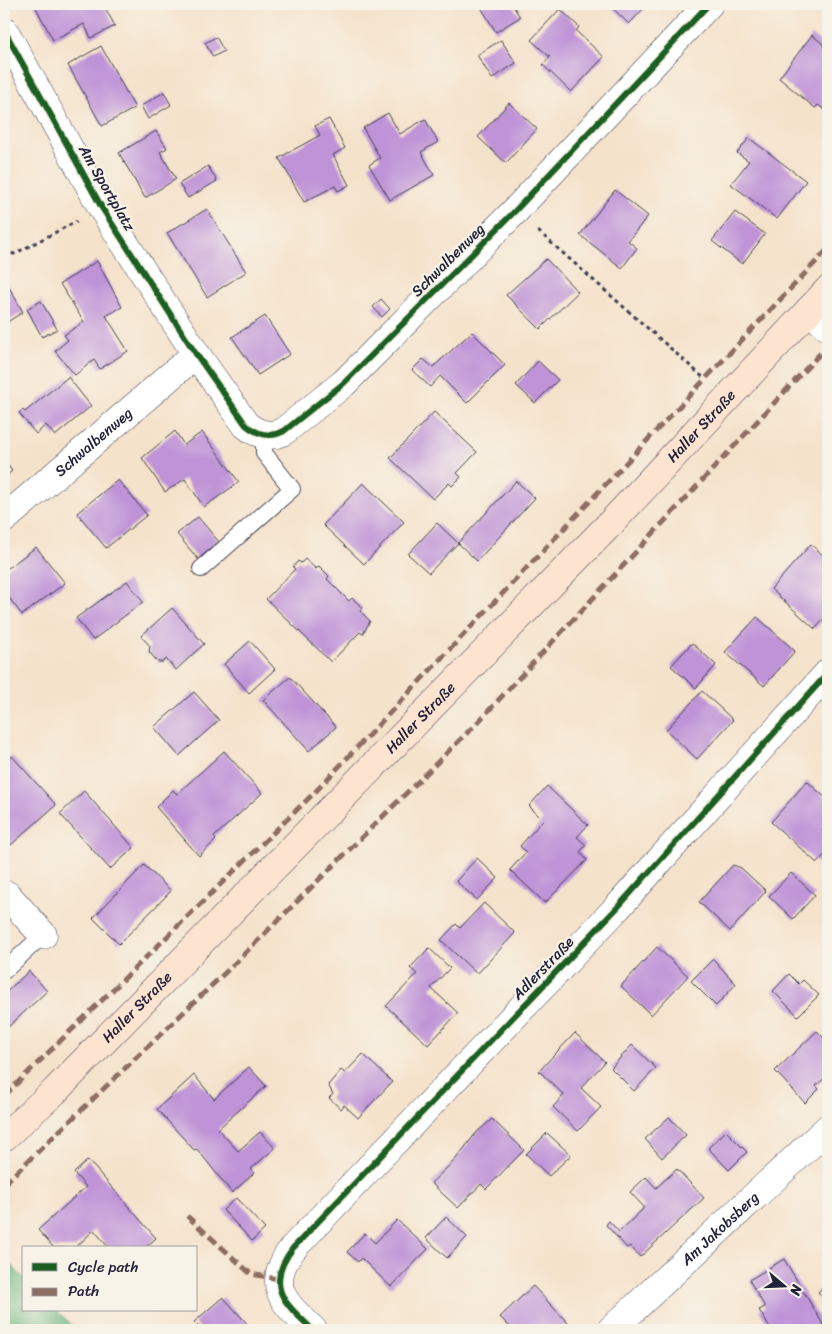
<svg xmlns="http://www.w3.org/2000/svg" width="832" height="1334" font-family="Sriracha,sans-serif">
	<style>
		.forest { fill: #6ab47b; stroke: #466b5b }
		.building { fill: #be93d7 }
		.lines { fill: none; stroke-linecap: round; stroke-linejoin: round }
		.lane-casing { stroke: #423f51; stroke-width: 18 }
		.street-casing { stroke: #423f51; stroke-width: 29 }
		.secondary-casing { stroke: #423f51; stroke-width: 29 }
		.path { stroke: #423f51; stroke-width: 3; stroke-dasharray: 4 4; stroke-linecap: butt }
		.lane { stroke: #fff; stroke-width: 16 }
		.street { stroke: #fff; stroke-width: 28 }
		.secondary { stroke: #fde4d1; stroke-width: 28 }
		.quiet { stroke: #8d6e63; stroke-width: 5; stroke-dasharray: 10 5; stroke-linecap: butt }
		.cycleway-casing { stroke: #f7f3e8; stroke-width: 9 }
		.cycleway { stroke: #1b5e20; stroke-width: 6 }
		.labels { text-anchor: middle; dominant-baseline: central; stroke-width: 4.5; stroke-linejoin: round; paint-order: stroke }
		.street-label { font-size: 15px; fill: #22223b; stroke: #f7f3e8 }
	</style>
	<rect width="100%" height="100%" fill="#f7f3e8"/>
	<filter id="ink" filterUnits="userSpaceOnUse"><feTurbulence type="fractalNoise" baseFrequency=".02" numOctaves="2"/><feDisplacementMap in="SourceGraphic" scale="10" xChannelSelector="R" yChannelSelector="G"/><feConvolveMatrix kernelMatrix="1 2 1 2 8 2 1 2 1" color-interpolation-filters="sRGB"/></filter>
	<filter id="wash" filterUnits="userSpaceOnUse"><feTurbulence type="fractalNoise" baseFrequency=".0096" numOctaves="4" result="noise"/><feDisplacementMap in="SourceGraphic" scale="20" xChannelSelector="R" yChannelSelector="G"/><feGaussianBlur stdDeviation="1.12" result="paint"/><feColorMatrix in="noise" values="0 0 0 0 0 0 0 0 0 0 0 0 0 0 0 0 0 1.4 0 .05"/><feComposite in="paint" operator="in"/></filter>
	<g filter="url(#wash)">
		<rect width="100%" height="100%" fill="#f5e2cb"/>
		<polygon class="forest" points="4,1258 24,1278 24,1310 56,1310 77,1330 4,1330"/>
		<g id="blocks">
			<g class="building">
				<polygon points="34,4 103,4 115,26 91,38 84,24 53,40"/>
				<polygon points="484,4 512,4 520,17 496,32 480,6"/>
				<polygon points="608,4 648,4 629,24"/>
				<polygon points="560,9 579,27 576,31 604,57 571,92 543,65 550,57 531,40"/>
				<polygon points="812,35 823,44 825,51 828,54 828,112 818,105 815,108 779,78"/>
				<polygon points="216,37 224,51 213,57 205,43"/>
				<polygon points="501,40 516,63 492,79 477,55"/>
				<polygon points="101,46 135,108 102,126 68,65"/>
				<polygon points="164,92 171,105 148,119 141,106"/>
				<polygon points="509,103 537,129 506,163 478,137"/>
				<polygon points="388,113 400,134 425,119 438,142 421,152 434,175 390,200 369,165 380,158 363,128"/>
				<polygon points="329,119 345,148 333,155 349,185 338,191 335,186 304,202 279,158 320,135 315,126"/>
				<polygon points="156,131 167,148 160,152 176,179 145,198 119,153"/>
				<polygon points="749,138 806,181 777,219 731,184 749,161 737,153"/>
				<polygon points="208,166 217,181 188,198 179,184"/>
				<polygon points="615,190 648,216 628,241 637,248 622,268 580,235"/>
				<polygon points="207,209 246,272 207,297 167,233"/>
				<polygon points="735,212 765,234 742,264 712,241"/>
				<polygon points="546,259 578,292 540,329 506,295"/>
				<polygon points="97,261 122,307 106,316 128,351 100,369 94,360 75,375 55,351 68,340 64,335 84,322 60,284"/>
				<polygon points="4,278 23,312 4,324"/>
				<polygon points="381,299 390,309 382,317 373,307"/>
				<polygon points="41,301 57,329 42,337 27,309"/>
				<polygon points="265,316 290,354 258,375 232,337"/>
				<polygon points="472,332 505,365 467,403 440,376 430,387 412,370 423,359 433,367"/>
				<polygon points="538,361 558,380 535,403 516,385"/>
				<polygon points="68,377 91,406 55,436 46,425 36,434 19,413 23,410 25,412"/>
				<polygon points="434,412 477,452 457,473 461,477 452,486 449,483 433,499 390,458"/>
				<polygon points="175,431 184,445 202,432 239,482 204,507 185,479 165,492 142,458"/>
				<polygon points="4,460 12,471 4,478"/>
				<polygon points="118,480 147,515 106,548 77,513"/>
				<polygon points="516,481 535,498 477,561 458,543 429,573 408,554 437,523 458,543"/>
				<polygon points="363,483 404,522 364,564 323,525"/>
				<polygon points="198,517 219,542 198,559 177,534"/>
				<polygon points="811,544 828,560 828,615 815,629 771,589"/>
				<polygon points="36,547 65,583 22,615 4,591 4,571"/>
				<polygon points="305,559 316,569 319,566 329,576 327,579 349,601 352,598 363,608 360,611 370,621 363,634 360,632 331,662 266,599 295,569 293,567 298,561 301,563"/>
				<polygon points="127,581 143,602 93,640 76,618"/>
				<polygon points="172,608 204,644 176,670 166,659 163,662 158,662 149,652 150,646 141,636"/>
				<polygon points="757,617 795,651 764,686 725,652"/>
				<polygon points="250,641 275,669 249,693 224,664"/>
				<polygon points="692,643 716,665 696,688 671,666"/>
				<polygon points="290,677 336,727 309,751 263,700"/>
				<polygon points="702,691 733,720 697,759 666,730"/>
				<polygon points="194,692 219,720 179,756 154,727"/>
				<polygon points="224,751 262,793 214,837 216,840 199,856 156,807 173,790 177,794"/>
				<polygon points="12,756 56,805 11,845 10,843 4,848 4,764"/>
				<polygon points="807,781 828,800 828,824 822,831 828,837 828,851 817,863 771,822"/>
				<polygon points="547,786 588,825 577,837 586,845 580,852 587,860 545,903 510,870 526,852 520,846 543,820 529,806"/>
				<polygon points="84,791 134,848 110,869 60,814"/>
				<polygon points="477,858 498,878 477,900 456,881"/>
				<polygon points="144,865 171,891 119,944 93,918"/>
				<polygon points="733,865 741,868 766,891 730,931 699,902"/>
				<polygon points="791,873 815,895 793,919 769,896"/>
				<polygon points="484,903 515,933 477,974 441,940 456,924 460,928"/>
				<polygon points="657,947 688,976 651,1015 621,986"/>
				<polygon points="429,948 450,968 431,988 458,1013 428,1045 386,1006 417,974 410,968"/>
				<polygon points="713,959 736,984 716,1006 691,981"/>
				<polygon points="29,971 47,991 4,1031 4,994"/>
				<polygon points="789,974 799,984 803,980 819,995 798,1016 773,991"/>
				<polygon points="817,1031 828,1042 828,1075 816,1086 819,1089 805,1103 775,1071"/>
				<polygon points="575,1033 605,1062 581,1088 601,1107 578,1131 553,1107 564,1095 539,1071"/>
				<polygon points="632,1045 656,1068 634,1091 611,1068"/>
				<polygon points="363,1054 392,1082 358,1118 344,1105 341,1109 329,1098 333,1094 328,1085 341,1070 345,1073"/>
				<polygon points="249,1067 266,1086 218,1129 238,1151 260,1132 275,1148 251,1169 254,1173 232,1193 197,1149 194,1150 157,1109 194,1075 214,1099"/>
				<polygon points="669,1117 686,1135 662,1158 645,1139"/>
				<polygon points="492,1119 524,1150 486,1189 481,1184 458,1208 431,1183 455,1160 476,1133"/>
				<polygon points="726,1131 747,1152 729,1170 708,1148"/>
				<polygon points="547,1133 571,1155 549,1176 526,1154"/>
				<polygon points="88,1160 156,1238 145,1248 109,1248 94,1230 75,1248 54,1248 38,1230 86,1187 74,1173"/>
				<polygon points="677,1169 704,1198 640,1257 630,1246 627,1248 606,1225 609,1221 619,1232 643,1209 643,1206 630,1192 646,1177 656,1188"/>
				<polygon points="236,1198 265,1229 252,1241 223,1210"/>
				<polygon points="446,1217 467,1237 447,1258 426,1238"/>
				<polygon points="397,1220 428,1249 391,1287 361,1258 358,1262 347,1252 365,1233 375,1243"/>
				<polygon points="784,1259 824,1326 816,1330 771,1330 759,1310 765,1307 749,1280"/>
				<polygon points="828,1282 828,1303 818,1292"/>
				<polygon points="533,1286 568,1323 561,1330 513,1330 500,1317"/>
				<polygon points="223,1297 253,1330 202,1330 194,1322"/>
			</g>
		</g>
	</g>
	<g filter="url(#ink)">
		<use href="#blocks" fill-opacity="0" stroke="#423f51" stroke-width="1"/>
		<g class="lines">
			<g class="lane-casing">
				<g id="lane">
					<polyline points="201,569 292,489 264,453 264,434"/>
					<polyline points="4,971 43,935"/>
				</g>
			</g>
			<g class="street-casing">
				<g id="street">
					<path d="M4,30L102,208L196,354L246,425C258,435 271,438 284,431L344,383L515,211L709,4"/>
					<polyline points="809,310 828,327"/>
					<path id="s1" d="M4,519L196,354"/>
					<polyline points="4,898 7,895 43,935"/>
					<path d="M313,1330C284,1303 264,1286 293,1248L617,908L828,673"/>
					<path id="s2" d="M611,1330L828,1128"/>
				</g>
			</g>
			<g class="secondary-casing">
				<g id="secondary">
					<path id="s3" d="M4,1137L54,1092L610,524L828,290"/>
				</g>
			</g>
			<g class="path">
				<polyline points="538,231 705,379"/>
				<polyline points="4,251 14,254 77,221"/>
			</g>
			<use href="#lane" class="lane"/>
			<use href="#street" class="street"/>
			<use href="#secondary" class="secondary"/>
			<g class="quiet">
				<polyline points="4,1096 315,792 828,249"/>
				<polyline points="4,1184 231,967 479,721 828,345"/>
				<polyline points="187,1216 251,1274 278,1279"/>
			</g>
			<g class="cycleway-casing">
				<g id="cycleway">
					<path d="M4,30L102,208L196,354L246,425C258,435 271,438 284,431L344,383L515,211L709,4"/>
					<path d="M313,1330C284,1303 264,1286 293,1248L617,908L828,673"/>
				</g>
			</g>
			<use href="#cycleway" class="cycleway"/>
		</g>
	</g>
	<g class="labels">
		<g class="street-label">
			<text transform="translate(107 188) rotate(60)">Am Sportplatz</text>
			<text transform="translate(448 260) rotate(-45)">Schwalbenweg</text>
			<text stroke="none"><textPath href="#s3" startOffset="996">Haller Straße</textPath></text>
			<text stroke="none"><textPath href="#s1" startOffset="118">Schwalbenweg</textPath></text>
			<text stroke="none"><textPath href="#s3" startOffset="591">Haller Straße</textPath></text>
			<text transform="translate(543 968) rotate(-46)">Adlerstraße</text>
			<text stroke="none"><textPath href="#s3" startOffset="186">Haller Straße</textPath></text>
			<text stroke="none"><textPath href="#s2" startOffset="149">Am Jakobsberg</textPath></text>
		</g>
	</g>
	<rect width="832" height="1334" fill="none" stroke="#f7f3e8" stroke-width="20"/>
	<rect x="22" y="1246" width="175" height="65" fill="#f7f3e8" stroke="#a29fa3"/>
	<rect x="32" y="1263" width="25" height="8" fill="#1b5e20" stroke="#a29fa3"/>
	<text x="68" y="1272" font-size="15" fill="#22223b">Cycle path</text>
	<rect x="32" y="1288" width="25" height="8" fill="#8d6e63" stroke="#a29fa3"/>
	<text x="68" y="1296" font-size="15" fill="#22223b">Path</text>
	<g transform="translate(784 1286) rotate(109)" stroke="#f7f3e8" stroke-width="4" paint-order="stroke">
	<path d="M0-4L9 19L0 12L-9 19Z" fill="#22223b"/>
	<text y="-8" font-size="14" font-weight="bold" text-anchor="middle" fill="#22223b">N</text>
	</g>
</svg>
